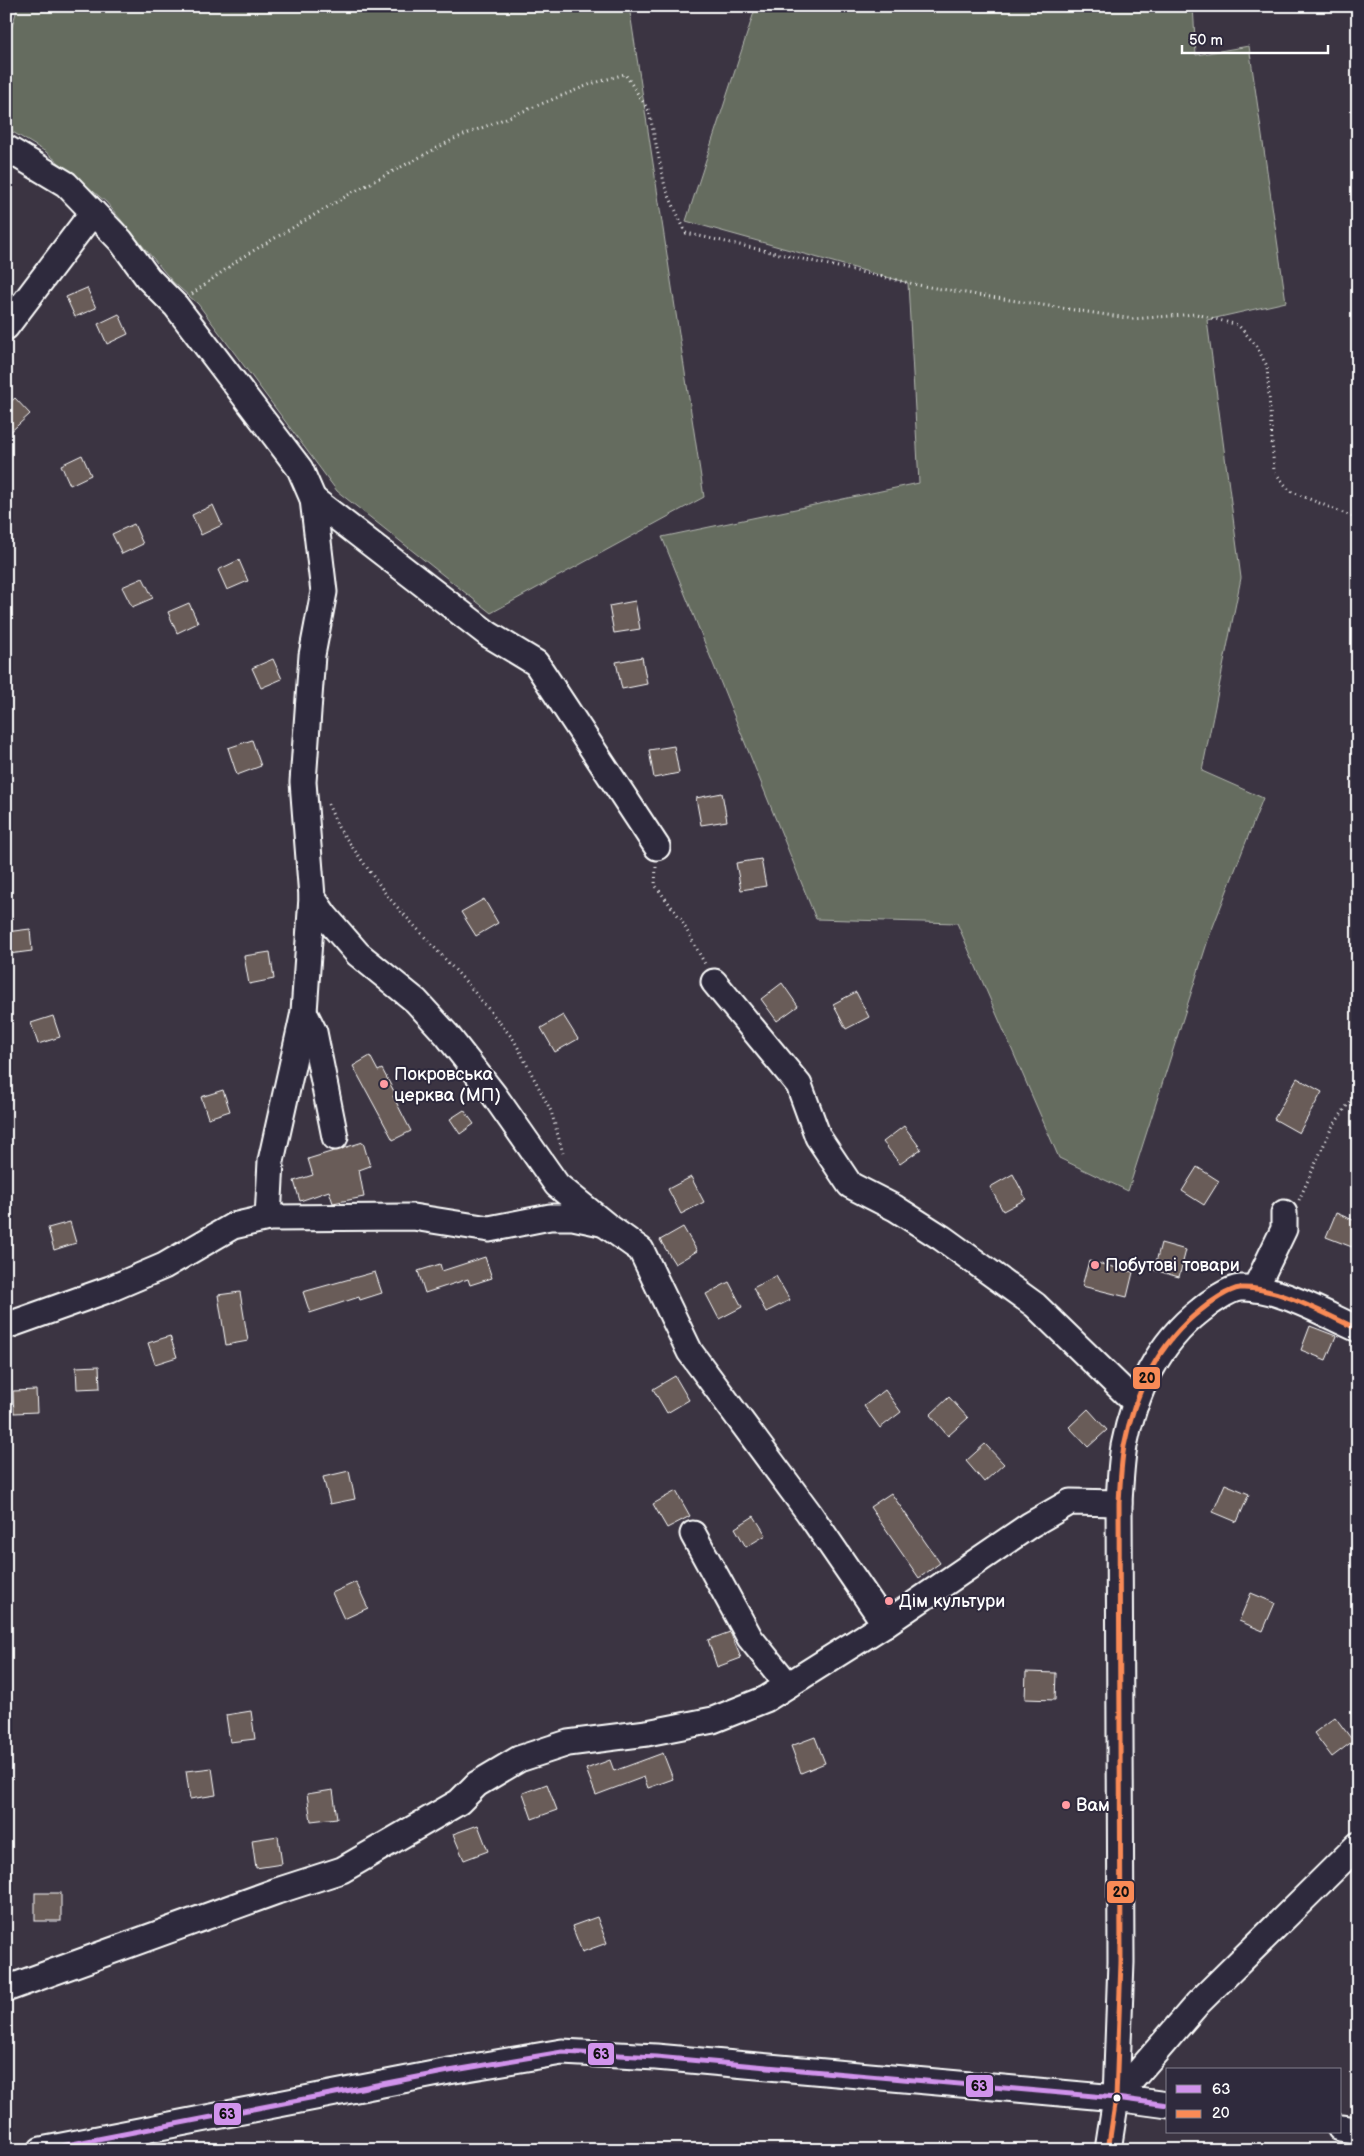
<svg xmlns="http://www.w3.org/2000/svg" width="1364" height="2156" font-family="'Balsamiq Sans',sans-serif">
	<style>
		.green { fill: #656c5f; stroke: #b2b6af }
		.building { fill: #695b58; stroke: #fff }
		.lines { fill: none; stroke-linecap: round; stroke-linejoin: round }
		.minor-casing { stroke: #fff; stroke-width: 29 }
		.path { stroke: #fff; stroke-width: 3; stroke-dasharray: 1 4; stroke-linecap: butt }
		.minor { stroke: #2f2a3d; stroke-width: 25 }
		.bus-1-casing { stroke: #2f2a3d; stroke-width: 9 }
		.bus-2-casing { stroke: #2f2a3d; stroke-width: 9 }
		.bus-1 { stroke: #d193ec; stroke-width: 5 }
		.bus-2 { stroke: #f98a56; stroke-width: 5 }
		.poi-dot { fill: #ff9aa2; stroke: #2f2a3d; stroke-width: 2 }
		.bus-dot { fill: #fff; stroke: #2f2a3d; stroke-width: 2 }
		.labels { text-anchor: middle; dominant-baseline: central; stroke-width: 4; stroke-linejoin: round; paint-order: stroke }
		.poi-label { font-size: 18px; fill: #fff; stroke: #2f2a3d; text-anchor: start }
		.line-badge { stroke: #2f2a3d; stroke-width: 2 }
		.pale-badge-label { font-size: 14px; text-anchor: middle; font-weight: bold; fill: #111 }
	</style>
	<rect width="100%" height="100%" fill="#3b3442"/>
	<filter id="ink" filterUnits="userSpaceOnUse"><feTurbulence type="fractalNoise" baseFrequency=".02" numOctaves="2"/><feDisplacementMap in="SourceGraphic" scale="10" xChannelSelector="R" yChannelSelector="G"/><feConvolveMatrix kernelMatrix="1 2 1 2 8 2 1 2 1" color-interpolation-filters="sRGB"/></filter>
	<g filter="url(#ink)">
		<g class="green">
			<polygon points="18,6 629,6 704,497 491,613 337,491 198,304 172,281 106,202 46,152 6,128 6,46"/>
			<polygon points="756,6 1193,6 1196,55 1249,46 1286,302 1207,320 1241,578 1202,771 1263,798 1209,937 1128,1191 1059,1158 957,923 816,919 662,537 919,483 908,283 686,221"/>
		</g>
		<g class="building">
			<polygon points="87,288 96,308 75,317 66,297"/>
			<polygon points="119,314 128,334 107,344 98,324"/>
			<polygon points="15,398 30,414 6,436 6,406"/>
			<polygon points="82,455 91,475 70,485 61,465"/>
			<polygon points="213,505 222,525 201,535 192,515"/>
			<polygon points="134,524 143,544 122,554 112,534"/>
			<polygon points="239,560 248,581 227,590 218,570"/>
			<polygon points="143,578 153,598 132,607 122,587"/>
			<polygon points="635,601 640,629 614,633 609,606"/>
			<polygon points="189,603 198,623 177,633 168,612"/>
			<polygon points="642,657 647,684 622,689 616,662"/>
			<polygon points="273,659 282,679 261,688 252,668"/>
			<polygon points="252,740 261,766 237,775 228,748"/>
			<polygon points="674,746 679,773 654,778 649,750"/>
			<polygon points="722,793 727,821 701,825 696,798"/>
			<polygon points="761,859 766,886 741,890 736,863"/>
			<polygon points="484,899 498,923 476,936 461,912"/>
			<polygon points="30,929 32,951 9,954 6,932"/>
			<polygon points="270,952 274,979 249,984 244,956"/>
			<polygon points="782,983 798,1006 777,1021 761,999"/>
			<polygon points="856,992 869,1017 846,1029 833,1004"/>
			<polygon points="563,1015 578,1039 555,1052 541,1028"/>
			<polygon points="53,1016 60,1037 38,1044 31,1023"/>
			<polygon points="370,1056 378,1071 382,1069 396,1095 393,1096 411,1131 393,1140 353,1066"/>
			<polygon points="1297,1078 1322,1092 1299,1133 1274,1119"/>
			<polygon points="223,1090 230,1111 208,1118 201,1097"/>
			<polygon points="464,1110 474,1124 460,1134 450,1119"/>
			<polygon points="904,1126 921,1149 900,1164 883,1142"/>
			<polygon points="363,1142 370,1166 359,1170 364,1197 333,1203 329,1191 300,1201 294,1181 313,1175 308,1159"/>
			<polygon points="1197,1167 1219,1181 1204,1205 1182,1191"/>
			<polygon points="1013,1174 1026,1199 1003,1211 990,1187"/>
			<polygon points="691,1177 704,1202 681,1214 668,1189"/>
			<polygon points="1336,1213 1358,1222 1358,1232 1352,1247 1326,1237"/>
			<polygon points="70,1222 76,1243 54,1250 48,1228"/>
			<polygon points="683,1227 697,1251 675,1264 660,1240"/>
			<polygon points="1161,1243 1186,1250 1179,1277 1154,1270"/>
			<polygon points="485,1257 492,1278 470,1285 468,1279 425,1293 418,1271 440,1264 442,1271"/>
			<polygon points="1089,1261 1133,1272 1127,1297 1082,1286"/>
			<polygon points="375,1272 382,1293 360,1300 359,1297 310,1313 303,1292"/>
			<polygon points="776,1276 790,1300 766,1312 753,1288"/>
			<polygon points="729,1282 742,1307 719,1319 706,1294"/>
			<polygon points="240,1292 248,1341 226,1345 218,1295"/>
			<polygon points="1310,1326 1336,1336 1326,1360 1301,1350"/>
			<polygon points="170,1336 177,1357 155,1364 148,1343"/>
			<polygon points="99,1366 100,1388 77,1389 76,1367"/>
			<polygon points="675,1376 689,1400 667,1413 653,1389"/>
			<polygon points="36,1390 37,1412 14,1413 13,1391"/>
			<polygon points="885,1390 901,1412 880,1428 864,1406"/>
			<polygon points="949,1397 968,1418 948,1436 930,1415"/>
			<polygon points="1088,1409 1107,1430 1088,1447 1069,1427"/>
			<polygon points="985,1444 1004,1464 984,1482 966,1461"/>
			<polygon points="349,1471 355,1499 330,1504 323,1477"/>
			<polygon points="1225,1484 1249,1494 1237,1522 1213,1512"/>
			<polygon points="676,1491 690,1516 667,1528 653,1504"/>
			<polygon points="891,1493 940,1563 919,1578 870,1507"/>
			<polygon points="754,1516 766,1535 746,1547 735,1528"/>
			<polygon points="356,1582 368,1608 344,1619 332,1593"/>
			<polygon points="1251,1593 1275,1603 1263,1631 1239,1621"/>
			<polygon points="730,1632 741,1658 717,1667 708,1640"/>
			<polygon points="1026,1672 1056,1673 1055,1700 1025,1699"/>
			<polygon points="251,1711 255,1739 230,1742 226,1715"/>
			<polygon points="1335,1717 1353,1741 1332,1757 1314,1733"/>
			<polygon points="815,1737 825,1763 801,1773 791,1746"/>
			<polygon points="663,1753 673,1779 648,1788 644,1777 596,1795 586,1769 610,1760 614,1771"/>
			<polygon points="212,1768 216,1795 190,1799 186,1771"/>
			<polygon points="547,1784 557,1810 532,1819 523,1793"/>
			<polygon points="333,1790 337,1818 311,1821 307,1794"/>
			<polygon points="478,1825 488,1851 464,1860 453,1834"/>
			<polygon points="278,1836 282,1864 256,1868 252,1840"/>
			<rect x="35" y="1893" width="26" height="28"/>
			<polygon points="597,1917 607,1943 582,1952 572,1926"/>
		</g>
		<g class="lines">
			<g class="minor-casing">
				<g id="minor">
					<polyline points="6,148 66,184 121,241 148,278 176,306 300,469 313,499 324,592 312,655 303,782 312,897 325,916 358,954 416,1001 447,1035 494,1095 557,1185 606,1225 641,1250 690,1352 809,1513 885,1624"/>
					<polyline points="6,327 93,212"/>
					<polyline points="313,499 488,634 536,663 657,847"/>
					<polyline points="714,982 799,1085 818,1137 850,1185 895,1208 942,1238 1035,1305 1136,1403"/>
					<polyline points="304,1012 314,1032 335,1137"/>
					<polyline points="268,1218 271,1161 304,1012 312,897"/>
					<polyline points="1255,1289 1284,1229 1284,1213"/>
					<polyline points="6,1326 110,1289 164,1266 233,1226 268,1218 413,1217 489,1229 550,1217 573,1217 601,1223"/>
					<polyline points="693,1534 750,1638 788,1685"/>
					<polyline points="6,1989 277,1891 342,1870 459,1802 477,1784 519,1759 568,1743 647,1733 713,1720 766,1699 885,1624 1030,1525 1070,1502 1119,1503"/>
					<polyline points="1116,2098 1198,2003 1358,1845"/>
					<polyline points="1340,2128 1358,2130"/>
					<polyline points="41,2150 449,2071 562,2052 656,2057 1116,2098 1168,2105"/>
					<path d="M1108,2150L1116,2098L1121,1962L1119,1503C1120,1484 1121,1464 1124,1446C1134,1394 1158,1343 1201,1310C1209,1303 1229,1289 1240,1288C1277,1286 1324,1314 1358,1329"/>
				</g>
			</g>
			<g class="path">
				<polyline points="192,294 241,258 350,194 454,139 591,84 625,74 649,111 665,187 686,233 923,286 984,296 1133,319 1196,314 1238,325 1255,344 1267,366 1274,471 1290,491 1358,519"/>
				<polyline points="328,804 338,827 388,897 467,983 514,1040 551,1111 563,1153"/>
				<polyline points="656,867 655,885 680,918 705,964"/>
				<polyline points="1299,1200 1331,1129 1358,1090"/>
			</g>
			<use href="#minor" class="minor"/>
			<g class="bus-1-casing">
				<polyline id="bus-1" points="41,2150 449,2071 562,2052 656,2057 1116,2098 1168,2105"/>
			</g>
			<g class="bus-2-casing">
				<path id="bus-2" d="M1108,2150L1116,2098L1121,1962L1119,1503C1120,1484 1121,1464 1124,1446C1134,1394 1158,1343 1201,1310C1209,1303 1229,1289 1240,1288C1277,1286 1324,1314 1358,1329"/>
			</g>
			<use href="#bus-1" class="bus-1"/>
			<use href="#bus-2" class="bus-2"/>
		</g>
	</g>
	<g class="poi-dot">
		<circle cx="384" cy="1084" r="5"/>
		<circle cx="1095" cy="1265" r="5"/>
		<circle cx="889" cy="1601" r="5"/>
		<circle cx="1066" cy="1805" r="5"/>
	</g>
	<circle class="bus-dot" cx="1117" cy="2098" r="4.5"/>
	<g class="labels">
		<g class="poi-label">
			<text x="394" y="1074">Покровська<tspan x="394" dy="21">церква (МП)</tspan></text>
			<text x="1105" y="1265">Побутові товари</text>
			<text x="899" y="1601">Дім культури</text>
			<text x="1076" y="1805">Вам</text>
		</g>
	</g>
	<g class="line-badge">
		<rect x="1132" y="1366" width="29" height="24" rx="5" fill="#f98a56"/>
		<rect x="1106" y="1880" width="29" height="24" rx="5" fill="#f98a56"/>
		<rect x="587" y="2042" width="28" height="24" rx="5" fill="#d193ec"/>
		<rect x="965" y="2074" width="29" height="24" rx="5" fill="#d193ec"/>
		<rect x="213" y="2102" width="29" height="24" rx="5" fill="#d193ec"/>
	</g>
	<g class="pale-badge-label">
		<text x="1147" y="1383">20</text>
		<text x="1121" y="1897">20</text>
		<text x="601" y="2059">63</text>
		<text x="979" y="2091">63</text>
		<text x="227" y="2119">63</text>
	</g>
	<rect width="1364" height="2156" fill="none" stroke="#2f2a3d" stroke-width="25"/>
	<rect x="12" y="12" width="1339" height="2131" fill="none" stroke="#fff" stroke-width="2" filter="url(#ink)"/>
	<rect x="1166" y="2068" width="175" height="65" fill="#2f2a3d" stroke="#827f8b"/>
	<rect x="1176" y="2085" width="25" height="8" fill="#d193ec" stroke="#827f8b"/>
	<text x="1212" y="2094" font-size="15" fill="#ffffff">63</text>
	<rect x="1176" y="2110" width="25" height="8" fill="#f98a56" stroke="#827f8b"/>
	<text x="1212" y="2118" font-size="15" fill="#ffffff">20</text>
	<path d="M1182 45v8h146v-8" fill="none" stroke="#ffffff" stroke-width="2.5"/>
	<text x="1189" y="45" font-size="15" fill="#ffffff" stroke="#2f2a3d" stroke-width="4" paint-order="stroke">50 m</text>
</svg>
